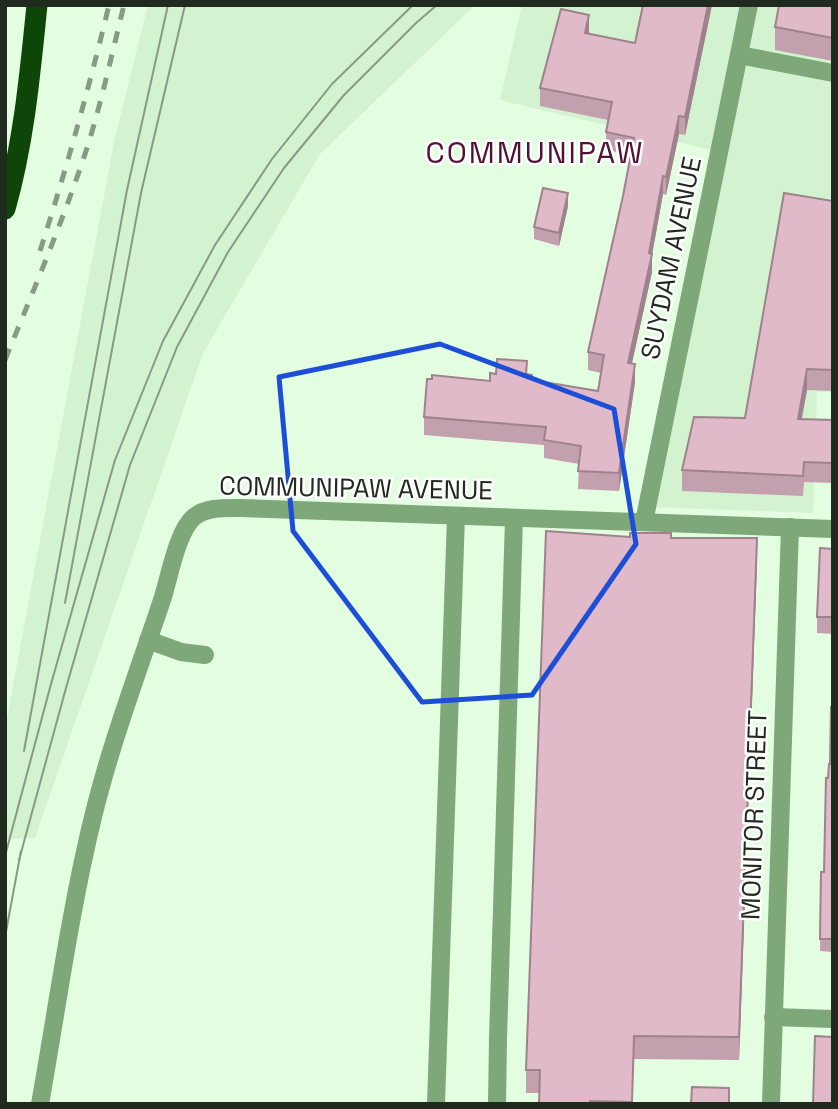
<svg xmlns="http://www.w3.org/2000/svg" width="838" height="1109" font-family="'Space Grotesk',sans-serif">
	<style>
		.built { fill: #d3f2cf }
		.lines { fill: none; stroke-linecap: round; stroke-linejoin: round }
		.minor { stroke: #7ea77a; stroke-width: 18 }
		.highway { stroke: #0e460a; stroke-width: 21 }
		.tram { stroke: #879a85; stroke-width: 2 }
		.rail { stroke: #879a85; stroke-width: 5; stroke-dasharray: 12 12; stroke-linecap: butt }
		.wall { fill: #c2a0ad }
		.shaded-wall { fill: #9e828d }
		.building { fill: #e1bac9; stroke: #9e828d; stroke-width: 2 }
		.marked { fill: none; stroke: #1d4ed8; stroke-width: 5; stroke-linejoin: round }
		.labels { text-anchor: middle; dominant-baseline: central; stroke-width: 5; stroke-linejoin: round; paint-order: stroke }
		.street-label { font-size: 26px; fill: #212a1f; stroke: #fff }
		.quarter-label { font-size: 30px; letter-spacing: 2px; fill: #521233; stroke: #fff }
	</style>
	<rect width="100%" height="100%" fill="#e2fddf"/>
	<g class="built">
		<polygon points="148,5 475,5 320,154 203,353 35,838 5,839 5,729 114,142"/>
		<polygon points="522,5 833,5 833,392 817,392 813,513 652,507 720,152 500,100"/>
	</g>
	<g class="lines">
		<g class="minor">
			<polyline points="739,55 833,73"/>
			<polyline points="644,522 749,5"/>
			<polyline points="148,640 181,652 205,655"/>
			<polyline points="773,1017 833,1019"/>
			<path d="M40,1104C57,1009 70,911 93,817C111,743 138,672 162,600C169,579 177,531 194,517C206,507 225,508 240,508L833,529"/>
			<polyline points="436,1104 456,516"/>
			<polyline points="497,1104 498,1039 514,518"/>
			<polyline points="771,1104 790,527"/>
		</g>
		<path class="highway" d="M5,209C24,142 30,74 37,5"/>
		<g class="tram">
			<polyline points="65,603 141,193 185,5"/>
			<polyline points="24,751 127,190 168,5"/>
			<polyline points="5,856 51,684 115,460 163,341 215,245 272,159 332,84 413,5"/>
			<polyline points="19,860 66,688 130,465 177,347 228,252 284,168 344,95 416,23 437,5"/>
			<polyline points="5,937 21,851"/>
		</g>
		<g class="rail">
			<path d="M40,251C66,170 89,88 109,5"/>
			<path d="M5,360C32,294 60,228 83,160C100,110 111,57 124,5"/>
		</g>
	</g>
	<g class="wall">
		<polygon points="643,5 712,5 685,135 679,134 666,195 663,194 652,254 652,272 632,363 635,382 619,491 578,489 579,464 544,458 544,445 424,435 424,417 490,381 527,374 532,380 598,391 601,373 588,370 588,352 623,196 631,155 606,150 606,132 608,120 540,106 540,88 589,33 635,43"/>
		<polygon points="833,5 833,61 775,50 775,27"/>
		<polygon points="833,201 833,391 807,390 801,419 833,420 833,483 804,482 803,496 682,491 682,470 745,418"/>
		<polygon points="568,206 559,246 534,239 534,227"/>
		<polygon points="630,537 671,538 757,561 739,1060 634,1059 632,1104 539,1104 539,1093 526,1093 526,1070"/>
		<polygon points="833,549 833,634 817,633 817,617"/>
		<polygon points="833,707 833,952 820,951 821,872 824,872 828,778 830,764"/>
	</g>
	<g class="shaded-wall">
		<polygon points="708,5 712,5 685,135 685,117"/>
		<polygon points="589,15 589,33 585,33"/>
		<polygon points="679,116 679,134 666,195 666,177"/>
		<polygon points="663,176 663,194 651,261 652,254 652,272 628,381 628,363"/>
		<polygon points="568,193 568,206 559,246 559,233"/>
		<polygon points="635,364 635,382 619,491 619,473"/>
		<polygon points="807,369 807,390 798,440 798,419"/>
		<polygon points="757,538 757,561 739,1060 739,1037"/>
	</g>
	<g class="building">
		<polygon points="643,5 708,5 685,117 679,116 666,177 663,176 649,253 652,254 628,363 635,364 619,473 578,471 581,446 544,440 546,427 424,417 427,379 432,379 432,375 490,381 490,373 496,374 497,359 527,361 526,374 532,375 532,380 598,391 604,355 588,352 623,196 634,138 606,132 612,102 540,88 561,9 589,15 585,33 635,43"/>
		<polygon points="779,5 833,5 833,38 775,27"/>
		<polygon points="543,188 568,193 559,233 534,227"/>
		<polygon points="784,193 833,201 833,370 807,369 798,419 833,420 833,463 804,462 803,476 682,470 694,417 745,418"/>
		<polygon points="546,531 630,537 630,533 671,533 671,538 757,538 739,1037 634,1036 632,1102 590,1101 590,1104 539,1104 540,1070 526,1070"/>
		<polygon points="820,548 833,549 833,617 817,617"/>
		<polygon points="831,707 833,707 833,939 820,939 821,872 824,872 826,778 828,778 829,764 830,764"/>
		<polygon points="815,1036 833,1037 833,1104 813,1104"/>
		<polygon points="692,1087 729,1088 729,1104 691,1104"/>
	</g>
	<path class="marked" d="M440,344L614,409L636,544L532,695L422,702L293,531L279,377Z"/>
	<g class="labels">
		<g class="street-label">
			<text transform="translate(671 258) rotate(-78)">SUYDAM AVENUE</text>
			<text transform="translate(356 488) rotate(1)">COMMUNIPAW AVENUE</text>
			<text transform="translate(754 815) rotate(-88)">MONITOR STREET</text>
		</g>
		<g class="quarter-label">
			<text x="535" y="152">COMMUNIPAW</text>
		</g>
	</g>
	<rect width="838" height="1109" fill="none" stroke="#212a1f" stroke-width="14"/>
</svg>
